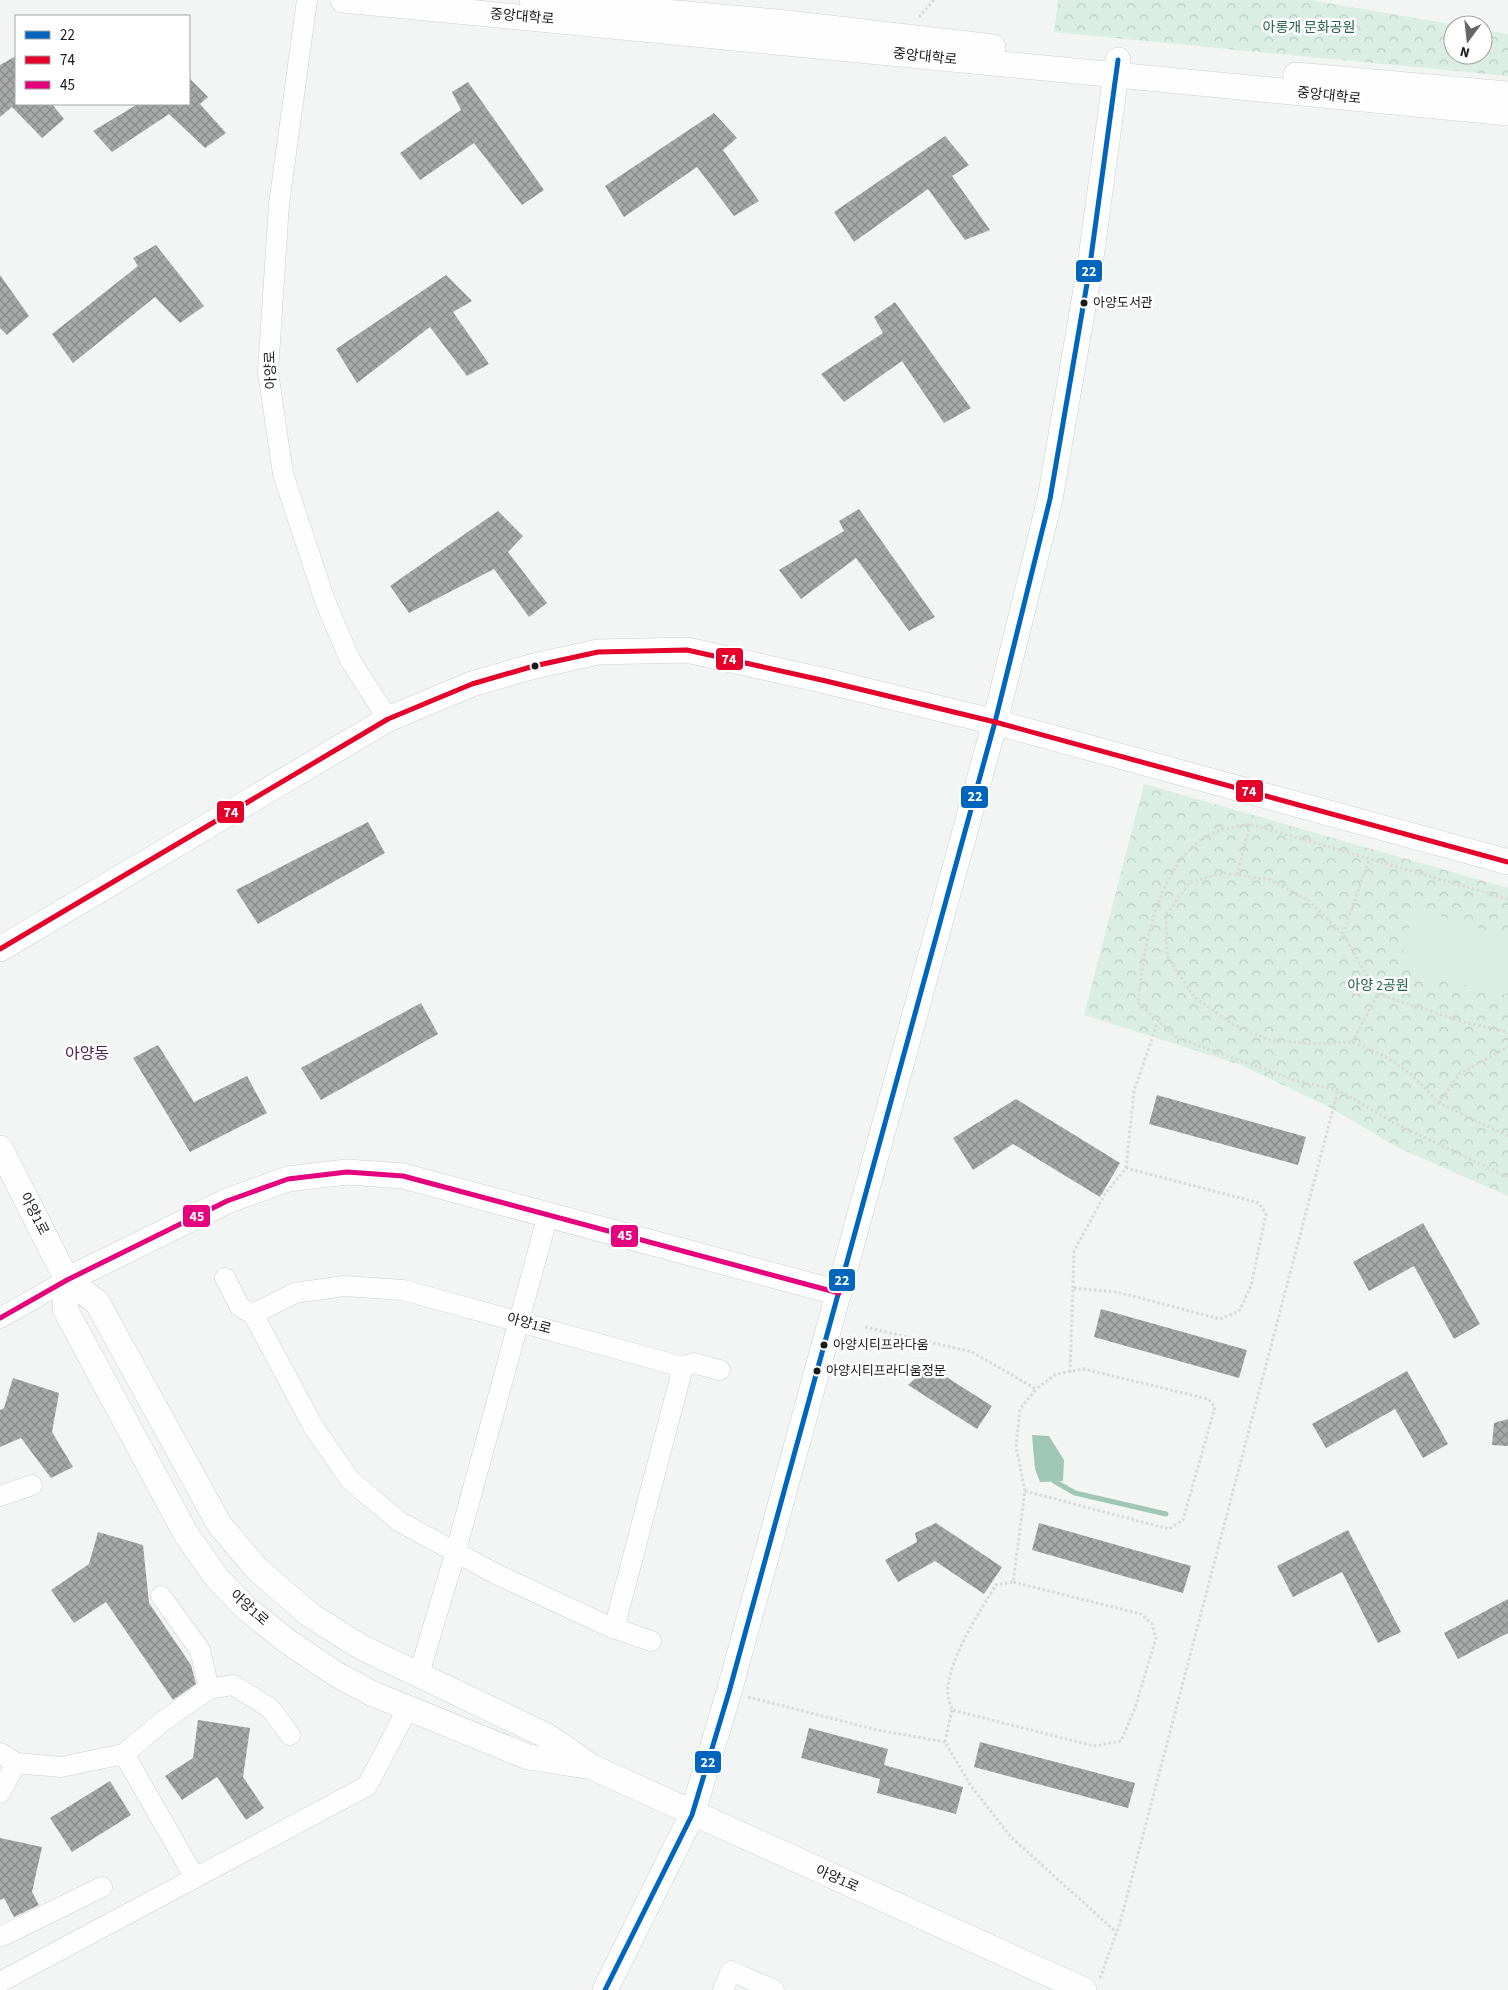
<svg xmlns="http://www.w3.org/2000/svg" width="1508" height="1990" font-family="'Source Sans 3','Noto Sans KR',sans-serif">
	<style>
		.forest { fill: url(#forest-crowns) }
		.pitch { fill: #daeee4 }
		.water { fill: #a0c7b5 }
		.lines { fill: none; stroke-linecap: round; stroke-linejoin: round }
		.stream { stroke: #a0c7b5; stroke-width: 5 }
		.building { fill: url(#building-cross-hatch) }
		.minor-casing { stroke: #ced0ce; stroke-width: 21 }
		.tertiary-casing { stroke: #ced0ce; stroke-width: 26 }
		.path { stroke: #d8dada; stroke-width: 3; stroke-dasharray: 2.5 2.5; stroke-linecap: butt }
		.minor { stroke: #fdfefd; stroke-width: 20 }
		.tertiary { stroke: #fdfefd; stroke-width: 25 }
		.bus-1-casing { stroke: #fff; stroke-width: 9 }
		.bus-2-casing { stroke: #fff; stroke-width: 9 }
		.bus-3-casing { stroke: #fff; stroke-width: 9 }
		.bus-1 { stroke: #0065bd; stroke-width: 5 }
		.bus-2 { stroke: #e4002b; stroke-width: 5 }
		.bus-3 { stroke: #e5007d; stroke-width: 5 }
		.bus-dot { fill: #191b1a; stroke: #fff; stroke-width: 2 }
		.labels { text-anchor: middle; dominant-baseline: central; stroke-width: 5; stroke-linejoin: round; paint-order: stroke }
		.bus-label { font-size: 13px; fill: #191b1a; stroke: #fff; text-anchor: start }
		.street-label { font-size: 14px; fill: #191b1a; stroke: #fff }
		.park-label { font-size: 14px; fill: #23634b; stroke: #fff }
		.quarter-label { font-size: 16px; fill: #4e1d4c; stroke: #fff }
		.line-badge { stroke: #fff; stroke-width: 2 }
		.badge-label { font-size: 14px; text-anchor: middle; font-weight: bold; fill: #fff }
	</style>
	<defs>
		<pattern id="forest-crowns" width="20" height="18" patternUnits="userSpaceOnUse" patternTransform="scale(1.25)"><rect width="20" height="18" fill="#daeee4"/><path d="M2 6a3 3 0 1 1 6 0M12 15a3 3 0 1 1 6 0" fill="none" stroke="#baccc3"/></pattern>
		<pattern id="building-cross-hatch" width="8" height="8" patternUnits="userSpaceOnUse" patternTransform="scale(1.25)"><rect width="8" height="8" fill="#a8a9a9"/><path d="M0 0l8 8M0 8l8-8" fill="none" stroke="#888989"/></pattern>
	</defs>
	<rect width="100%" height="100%" fill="#f2f5f3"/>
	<g class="forest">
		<polygon points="1058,0 1310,0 1456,25 1453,25 1453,55 1483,55 1483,30 1508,34 1508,76 1054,32"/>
		<polygon points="1144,784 1508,888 1508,1196 1399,1148 1327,1106 1241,1065 1084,1015"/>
	</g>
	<polygon class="pitch" points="1414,908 1508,937 1508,987 1506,995 1399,968"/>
	<polygon class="water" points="1032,1435 1049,1436 1064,1460 1063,1481 1040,1482 1035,1469"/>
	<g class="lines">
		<polyline class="stream" points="1054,1481 1075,1493 1166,1514"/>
	</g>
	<g class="building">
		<polygon points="16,56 16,104 52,104 64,119 42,138 12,107 0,117 0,65"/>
		<polygon points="189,78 208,97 200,104 226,133 205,148 169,114 112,152 93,131 138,104 189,104"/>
		<polygon points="468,82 544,190 522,205 474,143 420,180 400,153 461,110 452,92"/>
		<polygon points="714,113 737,138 723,150 759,201 734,216 697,167 624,217 605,186"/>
		<polygon points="945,136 969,165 952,176 990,230 965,240 928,189 854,242 834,212"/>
		<polygon points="156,245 204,306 180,323 155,297 73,363 52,334 138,266 133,258"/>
		<polygon points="0,275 29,316 7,335 0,328"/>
		<polygon points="446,275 472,301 453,312 489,364 467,376 430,327 357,383 336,349"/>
		<polygon points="895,302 971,408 944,423 902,361 844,402 821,374 883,333 874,317"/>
		<polygon points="859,509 935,617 909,631 856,558 801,599 779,570 844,531 839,521"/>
		<polygon points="498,511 523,536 508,552 547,603 529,617 494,569 409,613 390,586"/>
		<polygon points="368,822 385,853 258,924 236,890"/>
		<polygon points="421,1003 438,1034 321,1100 301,1068"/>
		<polygon points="158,1045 194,1102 247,1076 267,1113 190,1152 133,1058"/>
		<polygon points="1157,1095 1306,1137 1298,1165 1149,1124"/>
		<polygon points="1016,1099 1120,1163 1100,1197 1013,1144 973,1170 953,1138"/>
		<polygon points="1423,1223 1480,1324 1454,1339 1414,1266 1369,1291 1353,1262"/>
		<polygon points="1101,1309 1247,1350 1239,1378 1094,1337"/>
		<polygon points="929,1366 992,1406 977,1429 908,1385"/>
		<polygon points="1407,1371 1448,1444 1423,1458 1395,1409 1326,1448 1312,1424"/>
		<polygon points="13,1378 59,1393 52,1432 73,1467 51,1478 21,1438 0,1447 0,1410 4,1408"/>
		<polygon points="1508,1419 1508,1446 1492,1445 1494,1423"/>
		<polygon points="936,1523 1002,1567 984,1594 935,1561 898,1582 885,1560 917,1542 915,1533"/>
		<polygon points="1039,1523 1191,1566 1183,1593 1032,1550"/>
		<polygon points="1348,1530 1401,1632 1378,1643 1342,1572 1293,1597 1277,1566"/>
		<polygon points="98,1532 143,1545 149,1603 191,1665 196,1684 173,1700 106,1602 74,1623 51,1590 89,1564"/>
		<polygon points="1508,1599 1508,1633 1458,1659 1444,1633"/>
		<polygon points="198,1720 250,1728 243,1777 264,1808 246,1820 217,1777 182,1800 165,1776 193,1758"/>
		<polygon points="809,1728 888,1749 884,1765 963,1787 956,1814 877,1793 880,1779 801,1758"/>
		<polygon points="980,1742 1135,1783 1128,1808 974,1767"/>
		<polygon points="110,1781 131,1815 72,1852 50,1818"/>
		<polygon points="0,1838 42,1847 32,1892 39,1905 14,1917 4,1898 0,1900"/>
	</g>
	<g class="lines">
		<g class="minor-casing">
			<g id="minor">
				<polyline points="307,0 279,204 268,372 283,474 325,601 350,660 388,719"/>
				<polyline points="225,1278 240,1307 253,1314"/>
				<polyline points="253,1314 295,1293 344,1286 403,1290 683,1367 614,1629"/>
				<polyline points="253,1314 313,1426 350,1480 400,1522 496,1574 608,1626 651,1641"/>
				<polyline points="0,1318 67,1280"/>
				<polyline points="683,1367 693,1363 720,1370"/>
				<polyline points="0,1496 32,1485"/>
				<polyline points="161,1596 200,1650 209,1689"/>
				<polyline points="419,1674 455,1554 548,1215"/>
				<polyline points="0,1753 16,1763 0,1793"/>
				<polyline points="124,1754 163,1721 209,1689 233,1685 270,1708 290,1735"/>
				<polyline points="16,1763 61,1767 124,1754 195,1878"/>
				<polyline points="0,1937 102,1887"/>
				<polyline points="0,1982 367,1786 408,1708"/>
				<polyline points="723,1990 731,1971 774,1990"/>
			</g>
		</g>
		<g class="tertiary-casing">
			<g id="tertiary">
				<polyline points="343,0 1508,113"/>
				<polyline points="532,0 787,23 993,47"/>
				<polyline points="1296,75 1508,94"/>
				<polyline points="0,949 388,719 472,684 534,666 598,652 687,650 826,681 995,722 1508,862"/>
				<polyline points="0,1148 67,1280 97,1302 219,1524 257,1569 310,1615 361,1647 547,1736 592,1767 1084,1990"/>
				<polyline points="67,1280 227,1201 288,1179 347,1172 403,1176 839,1293"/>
				<polyline points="67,1280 65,1309 186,1534 216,1577 247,1609 287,1641 336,1674 371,1693 528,1757 586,1766"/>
				<polyline points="605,1990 692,1815 729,1692 995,722 1050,499 1089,272 1118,60"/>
			</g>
		</g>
		<g class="path">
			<polyline points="919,17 934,0"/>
			<polyline points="1237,875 1250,824"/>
			<path d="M1508,899L1250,824C1237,827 1220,829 1209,835C1157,863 1143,951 1138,1003L1177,1038L1298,1081L1338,1090L1394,1123L1508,1177"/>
			<polyline points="1343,934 1369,859"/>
			<polyline points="1378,994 1463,1022 1508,1032"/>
			<polyline points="1352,1042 1378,994 1343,934 1308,900 1271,880 1224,873 1190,882 1166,915 1167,956 1194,997 1232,1024 1269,1040 1313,1044 1352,1042 1383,1055 1411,1074 1439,1103 1508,1136"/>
			<polyline points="1439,1103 1459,1074 1508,1047"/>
			<polyline points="1126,1168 1134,1091 1158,1021"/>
			<path d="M865,1327L972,1352L1036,1389L1020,1409L1016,1447L1025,1491L1013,1582L996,1585C980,1610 945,1665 948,1695C948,1700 951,1705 952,1710L1094,1746L1121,1741L1135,1708L1156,1638L1152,1624L1141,1614L1013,1582"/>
			<polyline points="1070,1372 1073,1288 1117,1292 1220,1319 1239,1311 1251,1286 1266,1214 1259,1203 1126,1168 1105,1194 1074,1251 1073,1288"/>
			<polyline points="1025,1491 1169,1529 1183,1520 1215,1407 1208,1399 1084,1369 1056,1374 1036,1389"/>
			<polyline points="748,1697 877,1730 945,1742"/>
			<polyline points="952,1710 945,1742 971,1786 1011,1837 1116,1932"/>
			<polyline points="1100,1978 1120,1923 1338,1090"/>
		</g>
		<use href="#minor" class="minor"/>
		<use href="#tertiary" class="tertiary"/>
		<g class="bus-1-casing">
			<polyline id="bus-1" points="605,1990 692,1815 729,1692 995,722 1050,499 1089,272 1118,60"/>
		</g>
		<g class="bus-2-casing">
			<polyline id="bus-2" points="0,949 388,719 472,684 534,666 598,652 687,650 826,681 995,722 1508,862"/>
		</g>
		<g class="bus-3-casing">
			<polyline id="bus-3" points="0,1318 67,1280 227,1201 288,1179 347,1172 403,1176 839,1293"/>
		</g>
		<use href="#bus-1" class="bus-1"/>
		<use href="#bus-2" class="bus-2"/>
		<use href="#bus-3" class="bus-3"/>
	</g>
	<g class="bus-dot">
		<circle cx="1084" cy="303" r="4.5"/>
		<circle cx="535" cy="666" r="4.5"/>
		<circle cx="824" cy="1345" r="4.5"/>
		<circle cx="817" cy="1371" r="4.5"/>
	</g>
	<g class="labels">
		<g class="bus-label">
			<text x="1093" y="303">아양도서관</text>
			<text x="833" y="1345">아양시티프라다움</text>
			<text x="826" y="1371">아양시티프라디움정문</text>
		</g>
		<g class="street-label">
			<text transform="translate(522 17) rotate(5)">중앙대학로</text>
			<text transform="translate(925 57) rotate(6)">중앙대학로</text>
			<text transform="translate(1329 96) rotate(6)">중앙대학로</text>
			<text transform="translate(271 370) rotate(-92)">아양로</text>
			<text transform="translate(34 1214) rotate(63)">아양1로</text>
			<text transform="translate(529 1324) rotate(15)">아양1로</text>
			<text transform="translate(249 1608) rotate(42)">아양1로</text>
			<text transform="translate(837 1879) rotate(24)">아양1로</text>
		</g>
		<g class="park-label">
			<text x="1309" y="28">아롱개 문화공원</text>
			<text x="1378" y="986">아양 2공원</text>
		</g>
		<g class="quarter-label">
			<text x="87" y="1054">아양동</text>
		</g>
	</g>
	<g class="line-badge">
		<rect x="1075" y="259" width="28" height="24" rx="5" fill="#0065bd"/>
		<rect x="715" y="647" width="29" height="24" rx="5" fill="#e4002b"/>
		<rect x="1235" y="779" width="29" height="24" rx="5" fill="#e4002b"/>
		<rect x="960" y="785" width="29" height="24" rx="5" fill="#0065bd"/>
		<rect x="216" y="800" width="29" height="24" rx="5" fill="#e4002b"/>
		<rect x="182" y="1204" width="29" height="24" rx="5" fill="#e5007d"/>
		<rect x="610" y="1224" width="29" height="24" rx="5" fill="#e5007d"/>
		<rect x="828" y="1268" width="28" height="24" rx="5" fill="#0065bd"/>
		<rect x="694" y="1750" width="28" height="24" rx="5" fill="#0065bd"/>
	</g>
	<g class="badge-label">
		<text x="1089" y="276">22</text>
		<text x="729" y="664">74</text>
		<text x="1249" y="796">74</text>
		<text x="975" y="801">22</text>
		<text x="231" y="817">74</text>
		<text x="197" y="1221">45</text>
		<text x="625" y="1240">45</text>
		<text x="842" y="1285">22</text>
		<text x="708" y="1767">22</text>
	</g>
	<rect x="15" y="15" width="175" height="90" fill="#ffffff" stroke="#a3a4a3"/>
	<rect x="25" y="31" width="25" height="8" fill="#0065bd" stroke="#a3a4a3"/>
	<text x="60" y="40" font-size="15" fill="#191b1a">22</text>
	<rect x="25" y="56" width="25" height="8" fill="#e4002b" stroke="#a3a4a3"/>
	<text x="60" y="65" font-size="15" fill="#191b1a">74</text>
	<rect x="25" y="81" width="25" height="8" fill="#e5007d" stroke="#a3a4a3"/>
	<text x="60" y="90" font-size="15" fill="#191b1a">45</text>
	<g transform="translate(1468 40) rotate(195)"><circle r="24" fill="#ffffff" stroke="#a3a4a3"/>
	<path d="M0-4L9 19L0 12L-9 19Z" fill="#656766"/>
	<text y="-8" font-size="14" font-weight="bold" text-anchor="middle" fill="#191b1a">N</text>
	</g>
</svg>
